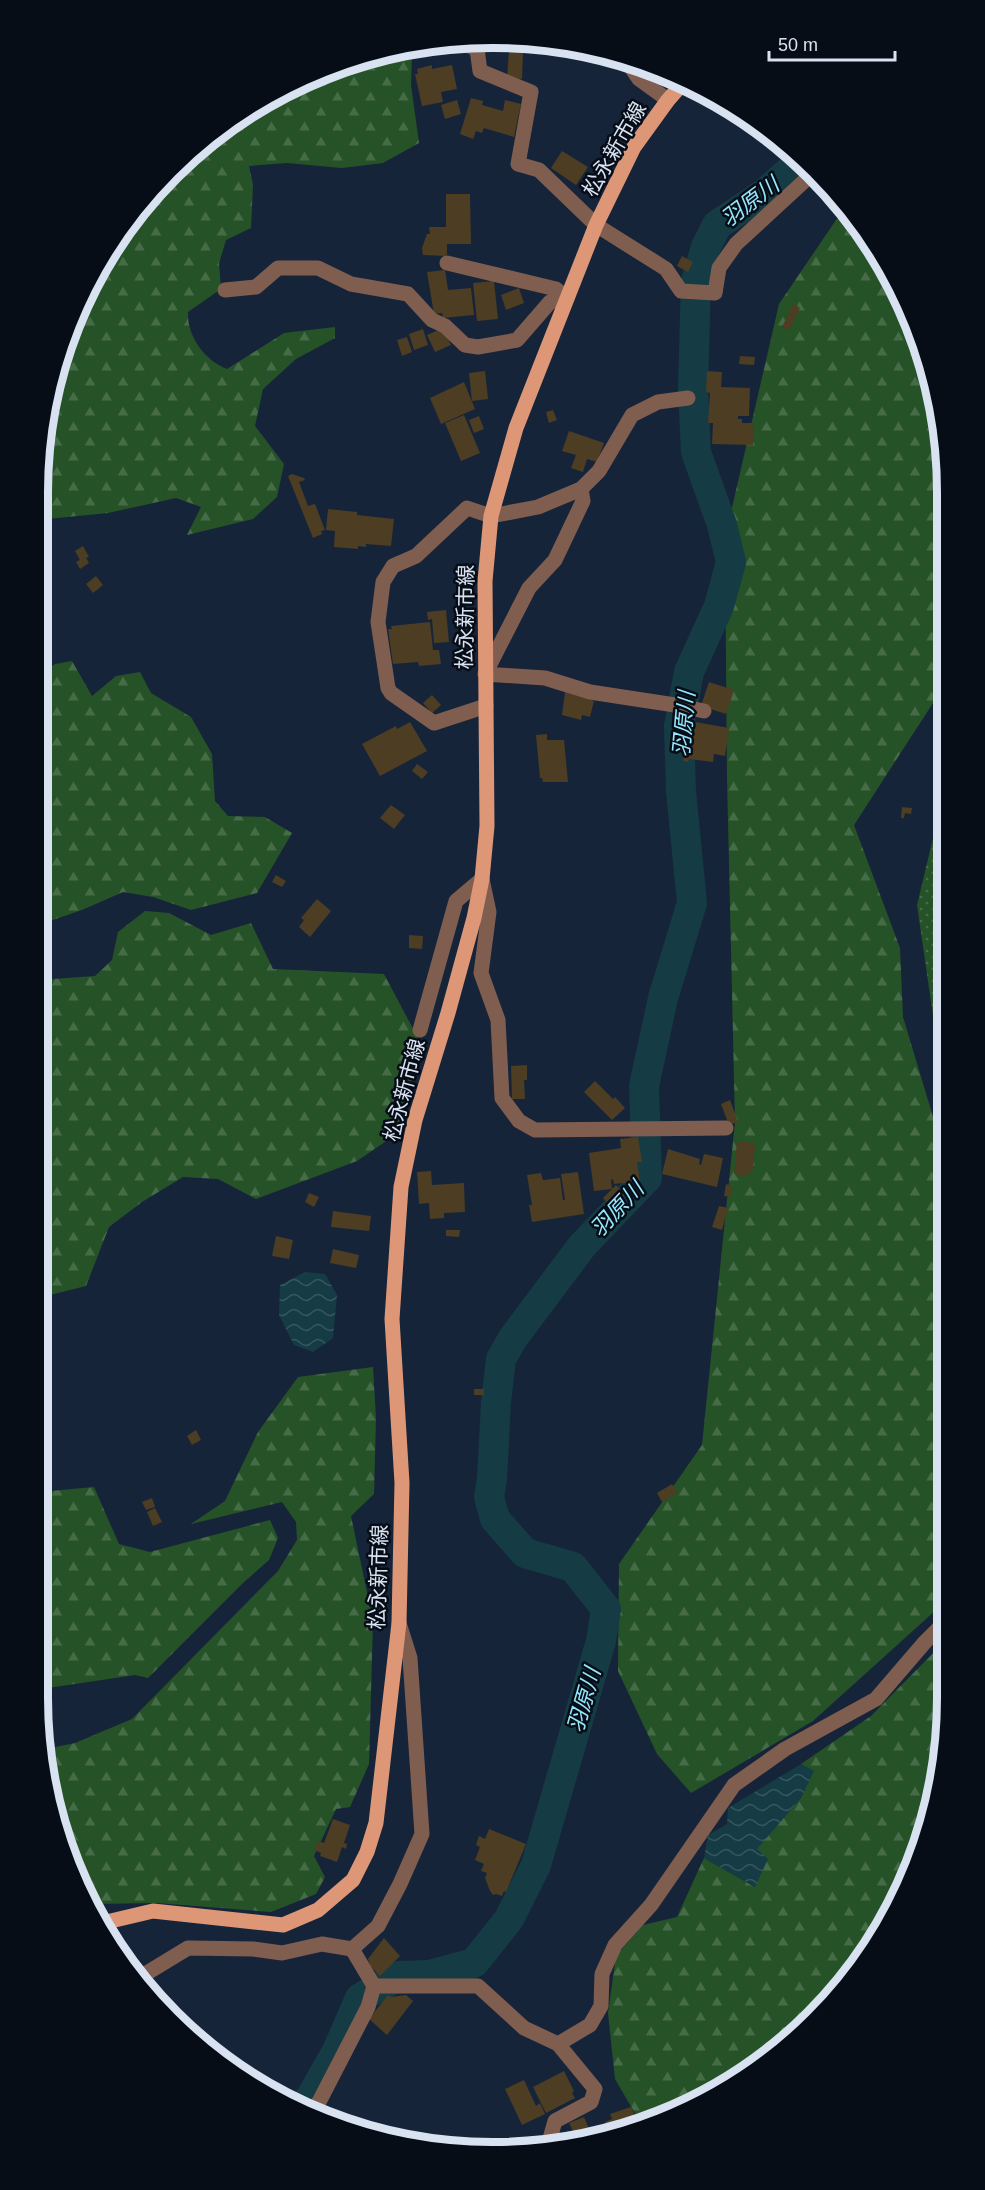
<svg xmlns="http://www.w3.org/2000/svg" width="985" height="2190" font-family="Helvetica,'Noto Sans JP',sans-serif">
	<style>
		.grass { fill: url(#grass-dots) }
		.forest { fill: url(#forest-firs) }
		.water { fill: url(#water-waves) }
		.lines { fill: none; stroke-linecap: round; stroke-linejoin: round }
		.river { stroke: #153b44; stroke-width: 30 }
		.building { fill: #4d3d22 }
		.minor { stroke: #805e4f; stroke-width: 15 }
		.major { stroke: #dd9777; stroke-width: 15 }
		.labels { text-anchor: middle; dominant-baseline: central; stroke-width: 5; stroke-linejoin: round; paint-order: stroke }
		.street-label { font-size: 21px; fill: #d8e2f1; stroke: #070d17 }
		.water-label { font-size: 22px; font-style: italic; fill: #94e7fc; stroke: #070d17 }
		.rim { fill: none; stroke: #d8e2f1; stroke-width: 8 }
	</style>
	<defs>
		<pattern id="grass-dots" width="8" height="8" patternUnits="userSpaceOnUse" patternTransform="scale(1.5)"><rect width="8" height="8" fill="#265227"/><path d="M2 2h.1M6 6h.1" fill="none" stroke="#456b47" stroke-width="1.8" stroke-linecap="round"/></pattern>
		<pattern id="forest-firs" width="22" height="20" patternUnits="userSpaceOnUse" patternTransform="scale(1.5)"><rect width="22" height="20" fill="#265227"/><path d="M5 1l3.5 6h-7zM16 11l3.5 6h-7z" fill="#456b47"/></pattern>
		<pattern id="water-waves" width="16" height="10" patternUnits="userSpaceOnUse" patternTransform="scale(1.5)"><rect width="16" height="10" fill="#153b44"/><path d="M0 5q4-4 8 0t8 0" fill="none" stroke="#36575f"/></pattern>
	</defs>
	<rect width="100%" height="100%" fill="#16243a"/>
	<polygon class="grass" points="945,788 946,1275 944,1092 917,905"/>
	<g class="forest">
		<path d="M402,47L412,54L411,85L419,143L383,163L342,168L287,163L249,166L253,185L251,228L226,240L219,263L221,289L188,312C187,336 204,360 227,369L284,333L335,327V338L296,359L263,389L255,426L284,464L277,497L253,519L187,535L201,507L176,498L108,513L47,519L43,547L44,611L38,618V492L46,404L72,319L114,240L171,171L239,114L318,72Z"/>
		<polygon points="849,211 853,215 913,318 944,433 944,686 854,825 900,948 903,1017 946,1160 947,1600 813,1721 691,1793 657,1754 618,1671 619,1564 702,1445 735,1122 727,777 725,538 779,304 836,220"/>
		<polygon points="72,661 92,696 116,676 140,672 151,693 191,717 212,754 215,801 228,816 265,817 292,833 257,893 191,910 153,897 123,892 82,910 38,925 38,677 55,664"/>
		<polygon points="145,911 169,913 211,935 251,923 273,969 384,974 421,1044 398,1133 357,1161 256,1199 218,1179 183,1177 142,1202 109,1227 86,1286 38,1298 38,980 95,976 112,960 118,932"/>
		<polygon points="373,1367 376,1418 374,1494 351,1516 373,1621 369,1764 350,1807 336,1809 314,1856 325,1877 316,1894 271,1912 157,1903 89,1904 62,1844 46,1749 75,1743 132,1719 278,1571 297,1540 296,1522 282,1502 191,1524 225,1501 258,1432 298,1377"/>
		<polygon points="38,1468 50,1491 94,1487 119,1544 150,1552 270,1520 278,1538 269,1560 243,1583 148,1678 135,1675 48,1688 38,1693"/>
		<polygon points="947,1639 947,1698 939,1786 913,1871 834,1998 720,2092 640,2122 615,2079 608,2013 616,1956 643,1925 677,1917 704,1858 755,1887 756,1849 801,1798 813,1771 801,1764 871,1716"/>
	</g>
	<g class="water">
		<polygon points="305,1272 325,1274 337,1295 333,1338 313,1352 294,1345 279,1315 280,1285"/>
		<polygon points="801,1764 814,1771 801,1798 757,1849 768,1859 755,1887 704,1858 708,1835 727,1824 728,1808"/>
	</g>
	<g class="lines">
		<polyline class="river" points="302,2106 311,2097 337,2051 360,1998 399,1976 429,1975 474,1963 509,1919 536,1865 601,1641 606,1609 573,1567 525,1553 495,1519 489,1497 492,1479 496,1402 501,1359 513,1338 582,1246 647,1178 644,1086 663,998 692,903 681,791 679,726 689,672 719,606 731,562 722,525 696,452 693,389 696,281 706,247 717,225 765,193 800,162"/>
	</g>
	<g class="building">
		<polygon points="509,51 523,52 522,79 507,78"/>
		<polygon points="432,65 432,69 452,65 457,89 441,92 443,102 422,106 415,74 418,74 417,69"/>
		<polygon points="471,98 483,101 482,105 503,111 505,100 521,104 514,137 484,128 482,133 476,131 473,139 460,134"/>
		<polygon points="457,100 461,114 445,119 441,105"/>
		<polygon points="562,151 588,167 576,185 551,168"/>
		<polygon points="446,194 470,194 471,244 447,244 447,254 445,256 423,255 422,248 427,234 430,234 429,227 446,227"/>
		<polygon points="682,256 693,262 688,272 677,266"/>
		<polygon points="445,270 448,290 471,288 474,315 443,318 442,313 434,314 427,272"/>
		<polygon points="494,281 498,319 477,321 473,283"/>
		<polygon points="519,288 524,303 506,310 501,295"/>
		<polygon points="793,304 800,308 789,330 782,327"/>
		<polygon points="443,328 451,345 435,352 427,335"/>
		<polygon points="423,329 428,345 414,350 409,334"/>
		<polygon points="407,337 412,352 402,356 397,340"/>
		<polygon points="740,356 755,357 754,365 739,364"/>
		<polygon points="485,371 488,399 472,401 469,373"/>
		<polygon points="707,371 722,372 721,387 750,388 749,416 738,416 738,419 742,419 742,423 754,423 753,445 712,444 713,423 708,423 710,393 706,392"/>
		<polygon points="464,382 475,409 441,424 430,398"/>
		<polygon points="553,410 557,420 549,423 546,412"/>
		<polygon points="464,415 480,453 461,461 445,423"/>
		<polygon points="479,416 484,429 474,433 469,420"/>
		<polygon points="569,431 604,443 597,462 587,459 583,472 571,468 576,455 562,451"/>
		<polygon points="292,474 304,478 305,480 299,482 308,506 315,504 325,530 321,531 322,534 313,538 288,476"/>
		<polygon points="328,509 357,512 357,515 394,519 391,546 366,544 366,547 358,546 358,549 334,547 335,531 326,530"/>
		<polygon points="83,546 89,557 86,558 89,563 80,569 76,562 80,560 75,551"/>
		<polygon points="96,576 103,585 93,593 86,584"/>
		<polygon points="446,610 449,642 434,643 432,619 428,620 427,612"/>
		<polygon points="430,622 433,650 439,650 441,664 419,666 418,662 393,664 388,629 392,629 391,626"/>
		<polygon points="44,656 51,667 38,676 38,660"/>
		<polygon points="709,682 734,690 726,714 701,706"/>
		<polygon points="565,692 594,701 590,717 582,715 581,720 562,715"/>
		<polygon points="432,695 441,705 432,713 423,703"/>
		<polygon points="690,721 729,728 725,756 714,754 713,762 689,759 688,762 683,761 685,747 682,746 686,722"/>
		<polygon points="410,722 427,751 380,776 362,744 396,726 397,729"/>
		<polygon points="547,734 547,740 564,740 568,782 543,782 542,778 540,778 536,735"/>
		<polygon points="417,764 428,772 422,779 412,771"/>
		<polygon points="391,805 405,815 394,829 380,818"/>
		<polygon points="902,807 912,808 911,814 905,813 904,818 901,818"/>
		<polygon points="276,875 286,881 282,887 272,882"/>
		<polygon points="317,899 331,911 310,937 299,927 304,920 301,918"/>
		<polygon points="409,935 423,936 422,949 409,948"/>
		<polygon points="527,1065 527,1080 524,1080 525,1099 512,1099 511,1066"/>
		<polygon points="595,1081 613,1099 615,1097 625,1108 612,1120 584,1092"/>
		<polygon points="730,1100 738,1122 729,1125 721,1104"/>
		<polygon points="638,1137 642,1162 637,1162 640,1181 614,1184 613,1179 611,1180 612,1189 616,1185 625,1195 612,1208 603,1198 612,1189 594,1191 589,1153 621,1148 620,1139"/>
		<polygon points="737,1141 755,1143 753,1169 746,1176 734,1174"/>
		<polygon points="668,1149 700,1159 699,1164 701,1165 704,1154 723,1158 717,1187 662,1174"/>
		<polygon points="431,1171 432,1185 464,1183 465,1212 444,1213 444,1218 430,1219 429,1203 419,1204 417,1172"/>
		<polygon points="578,1172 584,1214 532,1222 529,1205 532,1205 527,1175 541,1173 543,1180 560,1178 563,1200 565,1200 561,1174"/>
		<polygon points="726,1184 732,1186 730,1197 724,1196"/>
		<polygon points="309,1193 319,1197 314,1207 305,1202"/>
		<polygon points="719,1206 728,1208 722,1230 712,1227"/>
		<polygon points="333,1211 371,1216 369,1231 331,1227"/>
		<polygon points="446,1230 460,1230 459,1237 446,1236"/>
		<polygon points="276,1236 293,1240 289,1259 272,1256"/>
		<polygon points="333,1249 359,1255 356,1268 330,1263"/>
		<rect x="474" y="1389" width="10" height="6"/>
		<polygon points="196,1430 201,1440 192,1445 187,1436"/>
		<polygon points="672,1484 677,1493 662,1502 657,1493"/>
		<polygon points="152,1498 155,1507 146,1510 142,1502"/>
		<polygon points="155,1508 162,1522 153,1526 147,1512"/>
		<polygon points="333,1819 350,1825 344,1843 347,1844 346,1849 342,1847 337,1862 320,1856 321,1853 314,1850 318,1841 324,1843"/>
		<polygon points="489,1829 526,1844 506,1892 504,1891 502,1896 496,1894 493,1895 490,1891 485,1878 487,1873 481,1871 484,1864 475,1860 480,1847 476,1845 479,1836 485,1839"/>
		<polygon points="384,1938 400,1956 380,1976 370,1966 368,1959"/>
		<polygon points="388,1995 391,1997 406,1995 413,2001 387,2035 369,2019"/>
		<polygon points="564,2071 574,2091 572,2093 575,2098 546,2113 533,2087"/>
		<polygon points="524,2080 536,2106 540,2103 545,2114 522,2125 505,2089"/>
		<polygon points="631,2107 638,2122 610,2133 605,2122 612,2119 610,2114"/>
		<polygon points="584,2117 593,2139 581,2144 561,2146 557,2137 573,2131 569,2123"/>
	</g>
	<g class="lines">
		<g class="minor">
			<polyline points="457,41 477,49 480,71 531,92 518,164 539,170 596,225 666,269 681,291 715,293 719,268 736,244 812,174"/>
			<polyline points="626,60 639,79 668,100"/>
			<polyline points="447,263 556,289 567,298"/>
			<polyline points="225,290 256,287 278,268 318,268 351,284 408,294 432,320 445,326 465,345 478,347 517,340 550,302 567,298"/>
			<polyline points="581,489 583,501 555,560 529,588 485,674 545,678 590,692 675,705 704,711"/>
			<polyline points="486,706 434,723 391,693 388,688 378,622 383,582 393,566 416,556 467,508 491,516 538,507 581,489 599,471 632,415 658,402 688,398"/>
			<polyline points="420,1030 456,901 482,879 489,912 481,973 498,1020 502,1098 519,1121 535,1130 726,1128"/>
			<polyline points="352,1949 378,1926 400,1884 422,1834 410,1658 399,1623"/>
			<polyline points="137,1979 188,1948 253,1949 282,1953 322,1944 352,1949 374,1986 368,2007 319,2102 312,2109"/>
			<polyline points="374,1986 478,1986 524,2028 558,2044 595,2089 591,2102 555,2121 549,2142 545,2147"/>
			<polyline points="558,2044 590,2025 601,2006 602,1974 615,1945 651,1905 734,1785 785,1749 876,1699 925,1642 947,1620"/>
		</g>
		<polyline class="major" points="98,1924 153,1911 283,1925 318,1910 353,1880 367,1852 376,1823 399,1623 402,1483 392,1319 401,1187 415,1120 448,1013 474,918 482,879 487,826 485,581 491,516 516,428 596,225 634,147 668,100 684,82"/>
	</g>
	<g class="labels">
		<g class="street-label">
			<text transform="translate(614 149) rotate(-60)">松永新市線</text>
			<text transform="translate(465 617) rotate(-89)">松永新市線</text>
			<text transform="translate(404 1090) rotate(-75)">松永新市線</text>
			<text transform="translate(378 1577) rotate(-88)">松永新市線</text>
		</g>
		<g class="water-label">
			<text transform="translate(750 202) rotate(-37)">羽原川</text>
			<text transform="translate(684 724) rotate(-85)">羽原川</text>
			<text transform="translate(617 1209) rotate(-47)">羽原川</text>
			<text transform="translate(584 1700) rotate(-74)">羽原川</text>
		</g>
	</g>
	<path d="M0 0H985V2190H0ZM492 48H493A444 444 0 0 1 937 492V1698A444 444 0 0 1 493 2142H492A444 444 0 0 1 48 1698V492A444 444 0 0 1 492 48Z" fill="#070d17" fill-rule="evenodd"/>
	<path class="rim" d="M492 48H493A444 444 0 0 1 937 492V1698A444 444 0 0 1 493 2142H492A444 444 0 0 1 48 1698V492A444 444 0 0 1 492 48Z"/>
	<path d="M769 51v9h126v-9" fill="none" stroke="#d8e2f1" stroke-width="3"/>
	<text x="778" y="51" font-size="18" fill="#d8e2f1" stroke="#070d17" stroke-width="4.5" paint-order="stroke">50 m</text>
</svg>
